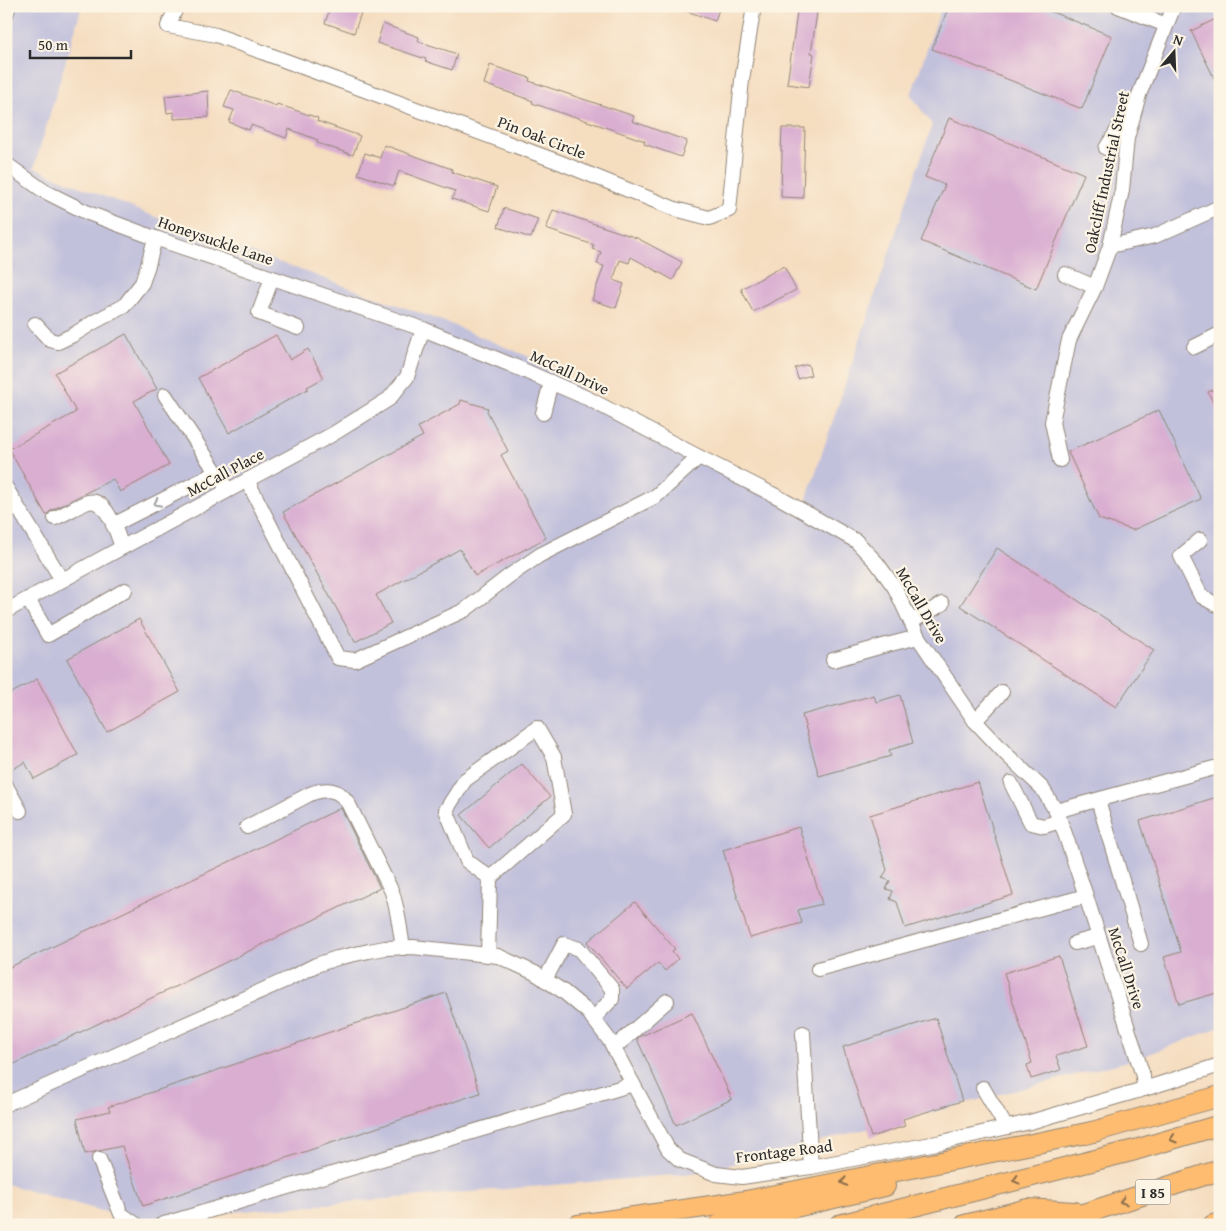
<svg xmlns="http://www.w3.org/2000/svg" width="1226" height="1231" font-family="'Gentium Book Plus',serif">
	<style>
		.industrial { fill: #c2c1dc }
		.building { fill: #d9aed1 }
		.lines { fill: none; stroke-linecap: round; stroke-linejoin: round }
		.minor-casing { stroke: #908476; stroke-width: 16 }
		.highway-casing { stroke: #908476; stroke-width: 22 }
		.minor { stroke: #fff; stroke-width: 14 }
		.highway { stroke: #fdbc70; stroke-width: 20 }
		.oneway { stroke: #a0a0a0 }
		.oneway2 { stroke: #8a6c4a }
		.labels { text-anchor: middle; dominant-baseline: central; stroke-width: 4.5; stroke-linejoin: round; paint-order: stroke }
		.shield { fill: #fcf5e5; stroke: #6a6863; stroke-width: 1 }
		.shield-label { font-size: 15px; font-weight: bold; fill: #2b2b2b }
		.street-label { font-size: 16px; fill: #2b2b2b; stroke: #fcf5e5 }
	</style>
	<rect width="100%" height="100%" fill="#fcf5e5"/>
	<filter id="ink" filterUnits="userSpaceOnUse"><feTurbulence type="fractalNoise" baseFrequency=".02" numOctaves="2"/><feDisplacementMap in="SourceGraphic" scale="10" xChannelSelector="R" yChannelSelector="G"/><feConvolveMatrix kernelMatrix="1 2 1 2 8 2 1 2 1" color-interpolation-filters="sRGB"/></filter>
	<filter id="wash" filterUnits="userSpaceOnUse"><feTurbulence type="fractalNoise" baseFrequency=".0096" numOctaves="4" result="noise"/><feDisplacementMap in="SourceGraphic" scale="20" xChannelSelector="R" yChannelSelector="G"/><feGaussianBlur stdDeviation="1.12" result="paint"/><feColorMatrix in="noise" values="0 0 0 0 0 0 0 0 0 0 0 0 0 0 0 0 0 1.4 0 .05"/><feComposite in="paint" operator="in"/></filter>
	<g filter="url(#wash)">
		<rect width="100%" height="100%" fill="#f5ddc0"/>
		<polygon class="industrial" points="6,6 82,6 34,168 173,224 453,325 548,365 613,413 805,504 932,125 911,95 942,6 1220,6 1220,1027 1136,1059 697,1173 134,1220 6,1184"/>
		<g id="blocks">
			<g class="building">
				<polygon points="331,6 340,6 361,13 354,33 325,23"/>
				<polygon points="678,6 720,6 715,21 678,8"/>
				<polygon points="798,6 818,6 811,53 814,54 809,87 787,84"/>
				<polygon points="949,6 1037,6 1112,36 1082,109 932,49"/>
				<polygon points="1220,17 1220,90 1191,31"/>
				<polygon points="383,24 419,37 418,41 457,54 452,70 425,61 426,59 377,43"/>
				<polygon points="490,65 530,78 529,81 634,116 632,121 687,141 681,157 644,144 645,141 573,116 573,117 532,103 533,101 484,84"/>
				<polygon points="231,90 276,106 277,104 318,118 317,121 360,136 353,155 317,143 318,140 289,129 286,138 251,125 249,130 229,122 234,110 224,107"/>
				<polygon points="208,91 209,117 174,119 174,112 167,113 165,96"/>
				<polygon points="949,118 1084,174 1036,289 921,241 945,185 925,177"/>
				<polygon points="782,128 805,128 803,198 781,197 782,151 781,151"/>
				<polygon points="384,145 452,169 452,172 497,187 489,211 452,199 455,191 399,171 394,186 358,174 365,153 380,158"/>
				<polygon points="504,208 538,219 531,238 498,227"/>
				<polygon points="553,210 637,238 682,262 673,280 631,257 629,263 620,260 613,280 624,284 616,308 592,300 604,266 597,264 601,252 592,249 594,245 546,229"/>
				<polygon points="784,266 796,290 753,312 741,289"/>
				<polygon points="126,334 157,389 134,401 169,465 120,492 113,479 52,510 46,515 9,449 76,412 55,373"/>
				<polygon points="276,335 290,360 308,349 324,378 307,387 308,389 229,433 198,378"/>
				<polygon points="808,364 811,375 798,379 795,368"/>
				<polygon points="1220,386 1220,416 1208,392"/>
				<polygon points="461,400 488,408 487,411 508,451 501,455 546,538 475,576 460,549 376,595 391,623 355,642 283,512 423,436 418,427 460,404"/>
				<polygon points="1159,410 1201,499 1133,530 1099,519 1068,452"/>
				<polygon points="997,548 1154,650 1116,707 960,606"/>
				<polygon points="139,619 180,692 107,732 67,659"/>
				<polygon points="37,679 78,755 34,779 25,762 6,773 6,696"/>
				<polygon points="874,695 876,702 900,695 913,743 889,750 891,756 819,776 802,715"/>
				<polygon points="522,764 550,797 489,848 461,815"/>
				<polygon points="978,782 1013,895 905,928 897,902 890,899 893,891 886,889 890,881 882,878 887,870 870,815"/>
				<polygon points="1220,796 1220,992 1179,1004 1164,957 1181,952 1140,821"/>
				<polygon points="341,808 380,888 6,1068 6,969"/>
				<polygon points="799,827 822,904 798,910 802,923 750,938 723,850"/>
				<polygon points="635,902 675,949 672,951 678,959 665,971 658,963 627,989 587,942"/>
				<polygon points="1059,956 1088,1046 1056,1056 1061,1070 1031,1079 1027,1065 1032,1063 1004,973"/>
				<polygon points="446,993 480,1093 143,1206 122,1146 85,1154 77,1119 110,1111 108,1107"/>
				<polygon points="692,1013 732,1099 676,1125 637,1039 639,1037"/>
				<polygon points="936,1018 962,1101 903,1119 905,1126 871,1137 843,1047"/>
			</g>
		</g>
	</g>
	<g filter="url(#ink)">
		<use href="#blocks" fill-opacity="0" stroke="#908476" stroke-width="1"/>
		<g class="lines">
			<g class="minor-casing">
				<g id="minor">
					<polyline points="177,6 168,26 216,35 559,162 675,209 709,218 729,210 742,80 754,6"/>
					<polyline points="1118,6 1166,25"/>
					<polyline points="6,14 9,6"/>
					<polyline points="1106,148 1131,109"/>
					<polyline points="6,164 44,191 88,213 155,238 423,329 509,364 589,399 699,457 778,497 856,541 877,563 895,588 918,637 975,721 1007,755 1042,788 1056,811 1064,831 1086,896 1143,1076 1144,1089"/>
					<polyline points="1110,246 1155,236 1220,207"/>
					<polyline points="1065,274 1095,287"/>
					<polyline points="272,278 259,313 298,328"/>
					<polyline points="35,324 50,340 58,342 73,335 94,322 124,306 142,283 148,265 155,238"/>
					<polyline points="1194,347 1220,334"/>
					<polyline points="165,395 228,490"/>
					<polyline points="543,413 551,382"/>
					<polyline points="1060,460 1052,422 1069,340 1095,287 1110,246 1122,190 1127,138 1139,95 1174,6"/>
					<polyline points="247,480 338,658 355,660 465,610 509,576 540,555 656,496 699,457"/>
					<polyline points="6,488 62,580"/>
					<path d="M55,518C65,514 79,505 88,502C107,497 117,534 122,547"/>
					<polyline points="113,525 206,478 215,472"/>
					<polyline points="1200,540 1181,556 1201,596 1215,604 1220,606"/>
					<polyline points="28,599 48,635 125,590"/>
					<polyline points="6,611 99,560 333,434 389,399 407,377 423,329"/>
					<polyline points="911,622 942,604"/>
					<polyline points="833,660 879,647 918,637"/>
					<polyline points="975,721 1002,692"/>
					<polyline points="1011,783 1031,823 1044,826 1060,821"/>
					<polyline points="6,786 20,811"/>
					<polyline points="1098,800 1141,944"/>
					<polyline points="1056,811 1214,768"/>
					<path d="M247,827L310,794C326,788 338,788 348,803L392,892C398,910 400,929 403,948"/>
					<polyline points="1075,943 1098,937"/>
					<polyline points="488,955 490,878 564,814 554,757 537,728 465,780 446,810 467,861 490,878"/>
					<polyline points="818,969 1086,896"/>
					<polyline points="545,980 564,944 579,949 612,989 612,999 593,1019"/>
					<polyline points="803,1033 811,1167"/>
					<polyline points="614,1048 667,1001"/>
					<polyline points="983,1088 1006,1127"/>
					<polyline points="6,1104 143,1043 288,979 316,965 337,958 369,951 385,948 413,947 498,956 535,973 564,992 589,1013 610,1041 668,1149 680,1160 716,1174 742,1177 811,1167 942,1142 1030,1122 1144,1089 1220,1065"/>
					<polyline points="99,1159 121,1214 137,1225"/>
					<polyline points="161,1225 633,1084"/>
				</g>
			</g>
			<g class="highway-casing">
				<g id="highway">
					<polyline points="1085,1134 1220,1096"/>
					<polyline points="578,1225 746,1201 1097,1131"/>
					<polyline points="719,1225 885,1186"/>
					<polyline points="839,1225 1135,1150 1220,1125"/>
					<polyline points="965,1225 1028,1209 1074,1212"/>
					<polyline points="1049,1225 1220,1170"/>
					<polyline points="1213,1225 1220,1223"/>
				</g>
			</g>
			<use href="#minor" class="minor"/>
			<use href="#highway" class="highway"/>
		</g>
		<defs><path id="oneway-chevron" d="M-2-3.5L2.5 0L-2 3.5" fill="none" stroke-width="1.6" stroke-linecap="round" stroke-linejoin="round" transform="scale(1.25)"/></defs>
		<use class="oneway" href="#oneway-chevron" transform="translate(157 503) rotate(153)"/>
		<g class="oneway2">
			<use href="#oneway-chevron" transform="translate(1173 1139) rotate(163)"/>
			<use href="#oneway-chevron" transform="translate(1016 1180) rotate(166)"/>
			<use href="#oneway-chevron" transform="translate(844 1182) rotate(169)"/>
			<use href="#oneway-chevron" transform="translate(1123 1201) rotate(162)"/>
		</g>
	</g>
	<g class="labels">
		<rect class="shield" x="1135.5" y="1179.5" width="35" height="25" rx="4"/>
		<g class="shield-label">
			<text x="1153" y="1192">I 85</text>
		</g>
		<g class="street-label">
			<text transform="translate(542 137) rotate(21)">Pin Oak Circle</text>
			<text transform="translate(1106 172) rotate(-78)">Oakcliff Industrial Street</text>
			<text transform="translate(216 240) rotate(19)">Honeysuckle Lane</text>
			<text transform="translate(570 372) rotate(25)">McCall Drive</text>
			<text transform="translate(225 472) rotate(-28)">McCall Place</text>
			<text transform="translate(922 605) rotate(60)">McCall Drive</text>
			<text transform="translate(1127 968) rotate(72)">McCall Drive</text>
			<text transform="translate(784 1151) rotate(-7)">Frontage Road</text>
		</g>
	</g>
	<rect width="1226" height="1231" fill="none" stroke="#fcf5e5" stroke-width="25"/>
	<g transform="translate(1174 52) rotate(19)" stroke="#fcf5e5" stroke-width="4" paint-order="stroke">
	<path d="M0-4L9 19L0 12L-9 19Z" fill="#2b2b2b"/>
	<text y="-8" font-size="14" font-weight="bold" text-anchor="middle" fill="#2b2b2b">N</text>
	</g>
	<path d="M30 50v8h101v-8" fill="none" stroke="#2b2b2b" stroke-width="2.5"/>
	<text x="38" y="50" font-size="15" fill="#2b2b2b" stroke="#fcf5e5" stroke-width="4" paint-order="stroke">50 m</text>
</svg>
